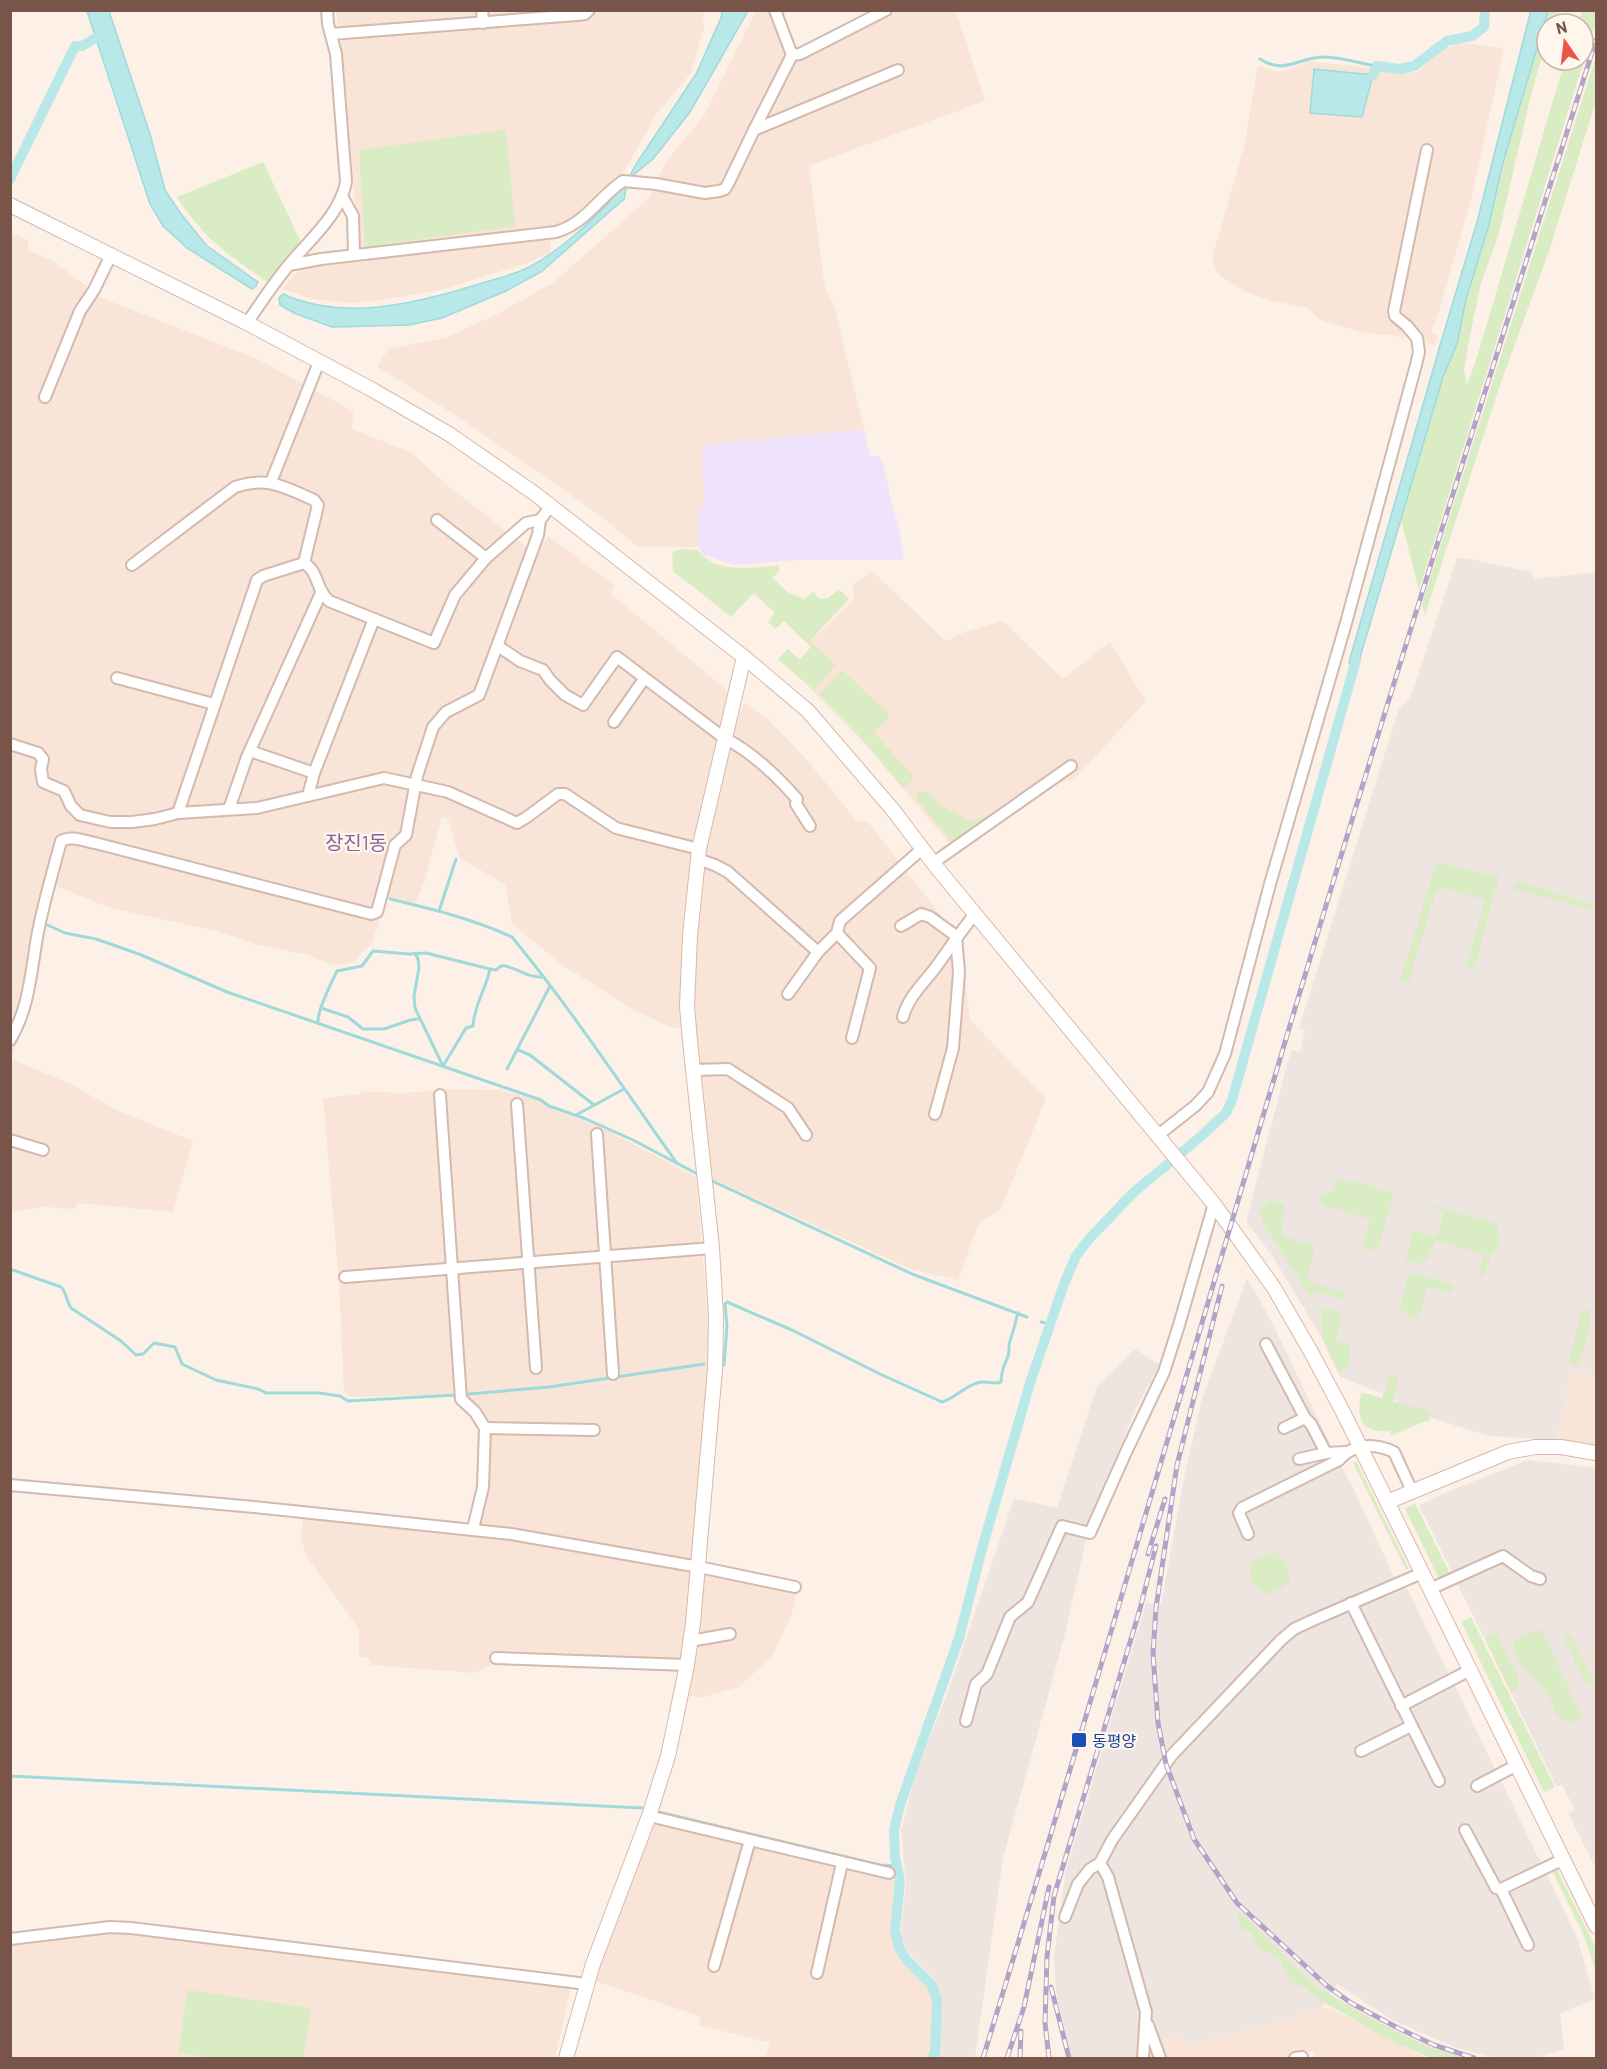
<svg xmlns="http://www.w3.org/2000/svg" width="1607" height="2069" font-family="Barlow,'Noto Sans KR',sans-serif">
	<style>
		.residential { fill: #f8e5d7 }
		.industrial { fill: #eee5e0 }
		.education { fill: #eee3fa }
		.green { fill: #daecc4 }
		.water { fill: #b9e8e9; stroke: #9fdadb; stroke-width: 1.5 }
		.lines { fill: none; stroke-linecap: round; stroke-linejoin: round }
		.stream { stroke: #9fdadb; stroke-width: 3 }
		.canal { stroke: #b9e8e9; stroke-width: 10 }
		.street-casing { stroke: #d3baae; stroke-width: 14 }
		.secondary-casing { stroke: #d6b9ab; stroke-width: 16 }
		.street { stroke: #fff; stroke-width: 10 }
		.secondary { stroke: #fff; stroke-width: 14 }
		.rail-casing { stroke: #b2a3c9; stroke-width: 5 }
		.rail { stroke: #fff6ee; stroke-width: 3; stroke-dasharray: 9; stroke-linecap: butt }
		.transit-dot { fill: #1a4fb4; stroke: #fff6ee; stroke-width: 2 }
		.labels { text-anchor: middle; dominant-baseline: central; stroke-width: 4.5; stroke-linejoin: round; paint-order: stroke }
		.transit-label { font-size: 16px; fill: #164399; stroke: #fff6ee; text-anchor: start }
		.quarter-label { font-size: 20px; fill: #82659c; stroke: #fff6ee }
	</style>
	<rect width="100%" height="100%" fill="#fdf1e7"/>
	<g class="residential">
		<polygon points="336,11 703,11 704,28 691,73 656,115 622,175 568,222 550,227 550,253 527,263 441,290 383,300 349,303 312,299 282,289 300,269 361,260 348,138 341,45"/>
		<polygon points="756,11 781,11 793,44 797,50 880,11 956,11 985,101 809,166 825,287 835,309 864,429 702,445 704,507 699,510 699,547 638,547 604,519 557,485 452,413 377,367 388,349 445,338 499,313 554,282 649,198 666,161 704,116"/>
		<polygon points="1461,43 1504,48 1471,201 1439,311 1431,332 1438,336 1435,345 1405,337 1365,333 1320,320 1308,308 1272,301 1246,292 1222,277 1215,270 1212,258 1244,147 1258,65 1275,71 1285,71 1309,61 1417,73 1439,51"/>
		<polygon points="10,232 28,241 28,250 53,261 102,298 255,358 353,411 352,429 412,453 447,485 536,554 548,536 615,586 610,593 728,691 707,788 686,937 681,1028 670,1027 634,1010 564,966 512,924 505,885 459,857 448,819 442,816 425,879 416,903 387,897 372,943 353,963 333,965 308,955 254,944 217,931 110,908 56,886 43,933 36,986 11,1059 71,1084 116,1110 193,1141 173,1212 78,1203 74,1209 46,1207 11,1211"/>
		<polygon points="872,571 946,641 962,633 1003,621 1063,679 1110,642 1146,701 1075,779 1049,786 958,853 863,742 791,669 810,648 811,641 855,598 852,586"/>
		<polygon points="745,703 769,720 806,759 858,822 868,822 961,941 970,1020 1046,1098 1001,1209 979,1223 958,1280 911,1269 712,1179 698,1056 693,968 700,870 733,723"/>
		<polygon points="447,1089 499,1090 542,1101 549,1108 605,1129 696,1177 705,1281 708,1336 706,1409 693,1568 797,1589 792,1614 772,1656 739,1687 703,1697 689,1696 693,1669 494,1664 474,1673 371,1665 369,1658 359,1656 359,1629 307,1557 301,1540 303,1516 473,1532 480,1519 488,1491 491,1435 483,1420 465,1394 351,1397 344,1391 339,1283 323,1098 360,1094 362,1091 403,1093"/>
		<polygon points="1572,1372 1596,1377 1596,1445 1556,1440"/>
		<polygon points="657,1824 897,1881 893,1916 893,1934 897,1951 902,1961 929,1986 933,1996 933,2046 930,2058 765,2058 770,2043 698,2025 701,2017 595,1981 649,1830"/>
		<polygon points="115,1930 328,1956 571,1988 555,2058 11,2058 10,1944"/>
		<polygon points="1322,2008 1330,2008 1386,2036 1426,2058 1316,2058 1314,2051 1286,2058 1169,2058 1163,2038 1181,2034 1186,2046 1293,2019 1295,2015"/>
	</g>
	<g class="industrial">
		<polygon points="1457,558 1465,558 1531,572 1534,579 1596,572 1596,1377 1572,1372 1556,1440 1488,1436 1426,1416 1382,1393 1340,1377 1320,1335 1273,1257 1246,1221 1291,1050 1300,1052 1305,1030 1299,1028 1398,711 1411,696"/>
		<polygon points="1247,1278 1272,1322 1329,1442 1354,1490 1400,1590 1407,1588 1577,1937 1595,1999 1560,2013 1564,2049 1541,2056 1539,2058 1493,2058 1457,2048 1394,2021 1337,1984 1322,2008 1295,2015 1293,2019 1186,2046 1180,2034 1163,2038 1169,2058 1071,2058 1056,1992 1054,1957 1066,1870 1146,1603 1161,1605 1185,1473 1202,1399"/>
		<polygon points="1135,1349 1160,1365 1136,1408 1090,1522 1064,1638 1003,1858 975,2058 935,2058 938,2051 941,2003 935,1980 908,1952 900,1939 906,1884 901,1831 915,1776 950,1686 1014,1498 1057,1508 1097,1386"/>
		<polygon points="1528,1460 1596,1468 1596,1869 1568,1813 1575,1810 1562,1785 1557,1787 1419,1505 1454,1489"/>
	</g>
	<polygon class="education" points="864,429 870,456 878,456 883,463 892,504 899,528 904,560 797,560 734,565 704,555 699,547 699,510 704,507 702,445"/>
	<g class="green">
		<polygon points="1548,11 1559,11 1553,24 1547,24 1547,38 1532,91 1498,237 1481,283 1468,345 1464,371 1467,385 1478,354 1565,60 1583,60 1583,24 1577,24 1582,11 1596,11 1596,22 1419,590 1401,520 1443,377 1457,344 1466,299 1489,225 1502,166"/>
		<polygon points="1596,56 1596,101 1549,251 1500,385 1425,615 1422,604"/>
		<polygon points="506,130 515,226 365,247 359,150"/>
		<path d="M263,162L301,242L268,282C230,257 202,237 177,197Z"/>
		<path d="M679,549L698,550C715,574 753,568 779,565V571L772,578L788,592L804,599L813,592L820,599L828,598L839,589L849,599L810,641L836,665L814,690L778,659L788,649L800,660L811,647L784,621L775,629L768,622L775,613L754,593L731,617L673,571L672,553Z"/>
		<polygon points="842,670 890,715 874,733 911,773 913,780 903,788 865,742 819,694"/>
		<polygon points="923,791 930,793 940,804 971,822 983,816 988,820 953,843 917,800 917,793"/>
		<polygon points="1439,863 1499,877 1474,969 1466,967 1485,900 1445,888 1435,894 1409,981 1400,980 1434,871"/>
		<polygon points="1519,881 1594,905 1592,910 1514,889 1515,884"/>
		<polygon points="1337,1180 1356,1181 1391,1192 1393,1197 1378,1249 1368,1251 1364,1248 1363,1241 1370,1220 1324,1205 1319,1197 1331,1191"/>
		<path d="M1270,1199L1283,1204C1287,1218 1280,1222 1283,1236L1315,1246L1307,1281L1344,1293L1343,1300L1315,1292L1310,1296L1261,1220L1260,1209Z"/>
		<path d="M1423,1203L1497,1223C1499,1236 1504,1248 1491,1255L1484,1276L1478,1274L1484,1254L1435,1241C1427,1261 1430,1267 1405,1261L1413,1231L1435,1236L1439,1231L1443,1211L1422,1204Z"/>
		<polygon points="1410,1272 1455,1285 1451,1293 1428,1287 1418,1318 1410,1317 1399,1308"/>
		<polygon points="1321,1307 1342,1314 1336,1340 1350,1345 1350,1357 1347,1370 1339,1373 1322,1336"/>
		<path d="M1588,1307C1593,1325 1585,1348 1577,1365H1572L1569,1361L1581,1313Z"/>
		<path d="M1390,1375L1398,1377L1393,1401L1430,1411L1429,1422L1425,1421L1391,1436L1390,1431C1359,1433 1357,1419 1361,1392L1382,1398Z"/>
		<polygon points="1356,1461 1409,1569 1406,1570 1353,1463"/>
		<polygon points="1415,1503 1450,1574 1439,1579 1405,1509"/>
		<path d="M1274,1551C1287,1560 1289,1567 1290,1582L1269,1595C1255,1590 1247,1578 1251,1562Z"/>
		<polygon points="1471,1617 1555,1787 1544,1792 1461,1622"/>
		<polygon points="1541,1628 1583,1718 1567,1723 1557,1715 1551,1701 1538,1682 1524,1669 1512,1649 1516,1639"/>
		<polygon points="1496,1633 1517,1673 1519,1686 1511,1693 1485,1638"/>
		<polygon points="1570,1633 1594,1681 1586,1685 1563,1636"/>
		<polygon points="1557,1870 1596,1948 1596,1972 1584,1936 1553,1872"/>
		<polygon points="1238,1910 1315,1985 1349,2006 1396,2031 1432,2048 1464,2058 1431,2058 1387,2039 1308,1993 1308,1988 1289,1982 1279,1958 1259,1949 1251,1933 1241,1931"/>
		<polygon points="188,1990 311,2008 303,2058 216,2058 178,2053"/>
	</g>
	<g class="water">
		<polygon points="1531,10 1548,11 1502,166 1489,225 1466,299 1457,344 1443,377 1354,678 1349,662 1441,342 1477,222"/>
		<polygon points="87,11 109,11 150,134 165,190 181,214 207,246 258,282 256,286 252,289 187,248 163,226 150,204"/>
		<polygon points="722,11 748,11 690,112 653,159 632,176 631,174 635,166 696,74 721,18"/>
		<polygon points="1314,69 1373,75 1362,117 1310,113"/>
		<path d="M624,187L626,190L624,199L541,272L506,291L442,318L409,325L332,327L294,313L280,305L279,298L283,294C344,322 418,303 479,284C495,279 513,275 527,268C556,254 602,214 620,188Z"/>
	</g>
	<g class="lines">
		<g class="stream">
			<path d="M1260,59C1285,75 1296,58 1322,57C1340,57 1359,63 1377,66"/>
			<path d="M390,899C432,909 473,919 512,937C571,1009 622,1086 676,1162"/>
			<polyline points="439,911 456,859"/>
			<polyline points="43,923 65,933 96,939 139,954 227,992 541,1100 549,1106 586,1119 633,1140 701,1176"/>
			<polyline points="415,953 418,959 419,968 414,996 415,1008 443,1066"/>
			<polyline points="321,1008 348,1017 363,1029 384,1029 410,1020 418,1019"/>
			<path d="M318,1023C317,1011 331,983 337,971L362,966L373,951L409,954L426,953L490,969L496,970C500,967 500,965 505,966C520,969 527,978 544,977"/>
			<polyline points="518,1050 530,1055 594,1105"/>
			<path d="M443,1066L466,1028L473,1026C474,1005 486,989 490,969"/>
			<polyline points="507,1069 550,986"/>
			<polyline points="576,1115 624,1089"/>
			<polyline points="710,1180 912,1274 1027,1317"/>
			<path d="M10,1269L61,1287C67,1293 66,1301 71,1308L121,1341L136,1355L143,1354L154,1343L175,1347L182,1364L216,1380L258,1389L266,1393H319L340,1396L348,1401L457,1395L549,1387L704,1364"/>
			<polyline points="1041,1322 1050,1324"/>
			<path d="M724,1365L727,1326L725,1304L727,1302L794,1331L880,1374L942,1402C955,1398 964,1387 977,1383C986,1380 993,1385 1001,1382C1001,1373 1003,1367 1007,1359C1010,1354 1008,1346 1010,1341C1013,1333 1015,1323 1018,1313"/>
			<polyline points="10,1776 642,1808"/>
			<polyline points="659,1812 880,1865 897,1866"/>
		</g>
		<g class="canal">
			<polyline points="1373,75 1377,66 1399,69 1414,66 1447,41 1472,36 1484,27 1485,10"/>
			<polyline points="10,179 75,46 82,46 109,30"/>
			<polyline points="932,2058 935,2053 937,2001 932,1985 906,1959 899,1948 895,1931 900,1881 895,1857 894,1830 900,1805 959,1638 983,1545 1030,1383 1064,1284 1076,1256 1089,1239 1134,1192 1198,1139 1226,1113 1232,1100 1356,660"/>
		</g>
		<g class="street-casing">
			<g id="street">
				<polyline points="482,10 483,23"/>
				<polyline points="775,10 792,55 800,54 886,10"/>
				<polyline points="331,34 577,15 585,14 589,10"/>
				<polyline points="754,130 792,55"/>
				<polyline points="343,198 353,216 354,255"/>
				<path d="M289,265L321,259L556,232C586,223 598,198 623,181L656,184L705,193L719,191L725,189L728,184L754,130L898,70"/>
				<path d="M247,323C260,304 273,284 288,266C309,240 340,215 346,182L336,54L328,24L327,10"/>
				<polyline points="45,397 80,311 94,290 111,255"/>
				<polyline points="271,482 319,362"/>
				<polyline points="486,558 526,523 540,520"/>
				<path d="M304,563C320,573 314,587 329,601L434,643L455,595L486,558L437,520"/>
				<path d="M132,565L235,487C268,476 284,487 314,500L318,505L304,563L263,576L257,580L178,813"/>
				<path d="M498,646L520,661L543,670L550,680L565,695L583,705L617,657L724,738C752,752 777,776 797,799L796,804L810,826"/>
				<polyline points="117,678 214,704"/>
				<polyline points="614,722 644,679"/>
				<polyline points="10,744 38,753 43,759 41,769 43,782 64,791 71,806 80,815 110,822 132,822 155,819 178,813 257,808 384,778 448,792 517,823 527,817 558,794 565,794 616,828 699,849"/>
				<polyline points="250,751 314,773"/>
				<polyline points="308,796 314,773 374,619"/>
				<polyline points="229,809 247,757 321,593"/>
				<polyline points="697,859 715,865 728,872 818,952"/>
				<polyline points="933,863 1071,766"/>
				<polyline points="901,926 921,914 930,917 956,936 959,972 953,1048 935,1114"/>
				<polyline points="788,994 818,952 837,933"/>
				<path d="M903,1017C908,997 924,983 936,967C949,949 961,931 975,914"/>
				<polyline points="852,1038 870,968 837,933 840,921 922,849"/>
				<path d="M10,1040C30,1007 31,969 38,932C44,901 53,871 61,841C71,835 84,841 95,843L371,914L377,912L395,845L406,835L417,776L433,727L446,712L479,695L538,535L540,520L551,506"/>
				<polyline points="694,1070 728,1069 788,1108 806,1135"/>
				<polyline points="440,1095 461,1399 475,1412 485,1428 483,1487 473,1529"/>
				<polyline points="517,1104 536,1368"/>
				<polyline points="597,1134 613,1374"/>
				<polyline points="1157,1136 1195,1106 1208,1092 1225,1054 1270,884 1346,623 1416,365 1419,352 1417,338 1407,326 1395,316 1394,311 1427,150"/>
				<polyline points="10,1140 43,1150"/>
				<polyline points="345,1277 712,1248"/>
				<polyline points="1266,1344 1305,1418"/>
				<polyline points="485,1428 594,1430"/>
				<polyline points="1284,1428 1305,1418 1311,1424 1326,1453"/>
				<polyline points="1299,1459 1326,1453 1346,1452"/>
				<polyline points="10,1485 254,1507 511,1534 699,1567 795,1587"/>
				<path d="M1248,1534L1239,1513L1242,1508L1339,1460C1353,1443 1375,1443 1394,1452L1412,1491"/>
				<polyline points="1430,1589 1503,1556 1531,1576 1540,1579"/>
				<polyline points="1351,1603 1439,1781"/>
				<polyline points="690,1641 730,1634"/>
				<polyline points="496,1658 687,1665"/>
				<polyline points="1401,1706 1470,1670"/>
				<polyline points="966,1721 976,1684 987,1674 1010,1617 1028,1602 1062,1526 1090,1533 1126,1452 1164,1372 1179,1325 1214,1204"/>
				<polyline points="1361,1751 1411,1726"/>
				<polyline points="1477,1786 1517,1765"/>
				<polyline points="649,1816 889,1873"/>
				<polyline points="1465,1830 1496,1888 1501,1889 1564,1859"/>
				<polyline points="1100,1863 1108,1877 1146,2012 1143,2058"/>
				<polyline points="1501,1889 1528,1945"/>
				<polyline points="1065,1917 1078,1884 1090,1869 1100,1863 1112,1840 1172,1755 1281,1640 1294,1629 1311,1621 1422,1573"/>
				<polyline points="10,1939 110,1927 131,1928 587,1984"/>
				<polyline points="714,1966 750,1840"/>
				<polyline points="817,1973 842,1863"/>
				<polyline points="1148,2025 1160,2058"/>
				<polyline points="1295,2058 1302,2057"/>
			</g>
		</g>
		<g class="secondary-casing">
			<g id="secondary">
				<polyline points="10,205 247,323 371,389 449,434 534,493 744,657 808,711 893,810 937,868 1214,1204 1274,1288 1311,1352 1343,1412 1596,1926"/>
				<polyline points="1387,1502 1508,1452 1535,1447 1561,1447 1596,1453"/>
				<polyline points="566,2058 593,1964 649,1816 668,1756 687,1665 693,1623 715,1369 716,1317 712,1248 690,1041 687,1006 690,936 699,849 744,657"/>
			</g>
		</g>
		<use href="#street" class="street"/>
		<use href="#secondary" class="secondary"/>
		<g class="rail-casing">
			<g id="rail">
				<polyline points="1222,1286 1177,1465 1156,1608 1153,1654 1158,1723 1166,1764 1194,1839 1237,1903 1326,1985 1351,2003 1398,2028 1434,2045 1474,2058"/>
				<polyline points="1148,1554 1165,1499"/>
				<polyline points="1051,1987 1069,2058"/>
				<path d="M983,2058C1090,1710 1190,1360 1294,1012C1391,687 1494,363 1596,40"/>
				<polyline points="1007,2058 1024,2007 1049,1887"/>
				<polyline points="1020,2058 1021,2031"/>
				<polyline points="1049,2058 1045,2023 1047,1957 1054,1896 1140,1609 1156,1546"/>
			</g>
		</g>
		<use href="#rail" class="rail"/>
	</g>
	<rect class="transit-dot" x="1071" y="1732" width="16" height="16" rx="3"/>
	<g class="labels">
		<g class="transit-label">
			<text x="1092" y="1740">동평양</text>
		</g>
		<g class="quarter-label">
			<text x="356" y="842">장진1동</text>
		</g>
	</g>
	<rect width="1607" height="2069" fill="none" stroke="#795449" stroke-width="24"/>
	<g transform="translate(1565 42) rotate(346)"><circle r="28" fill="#fff6ee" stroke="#c9b5ac" stroke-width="1.5"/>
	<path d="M0-4.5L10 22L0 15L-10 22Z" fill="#ed5546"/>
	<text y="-9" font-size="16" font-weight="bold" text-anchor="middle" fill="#795449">N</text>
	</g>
</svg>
